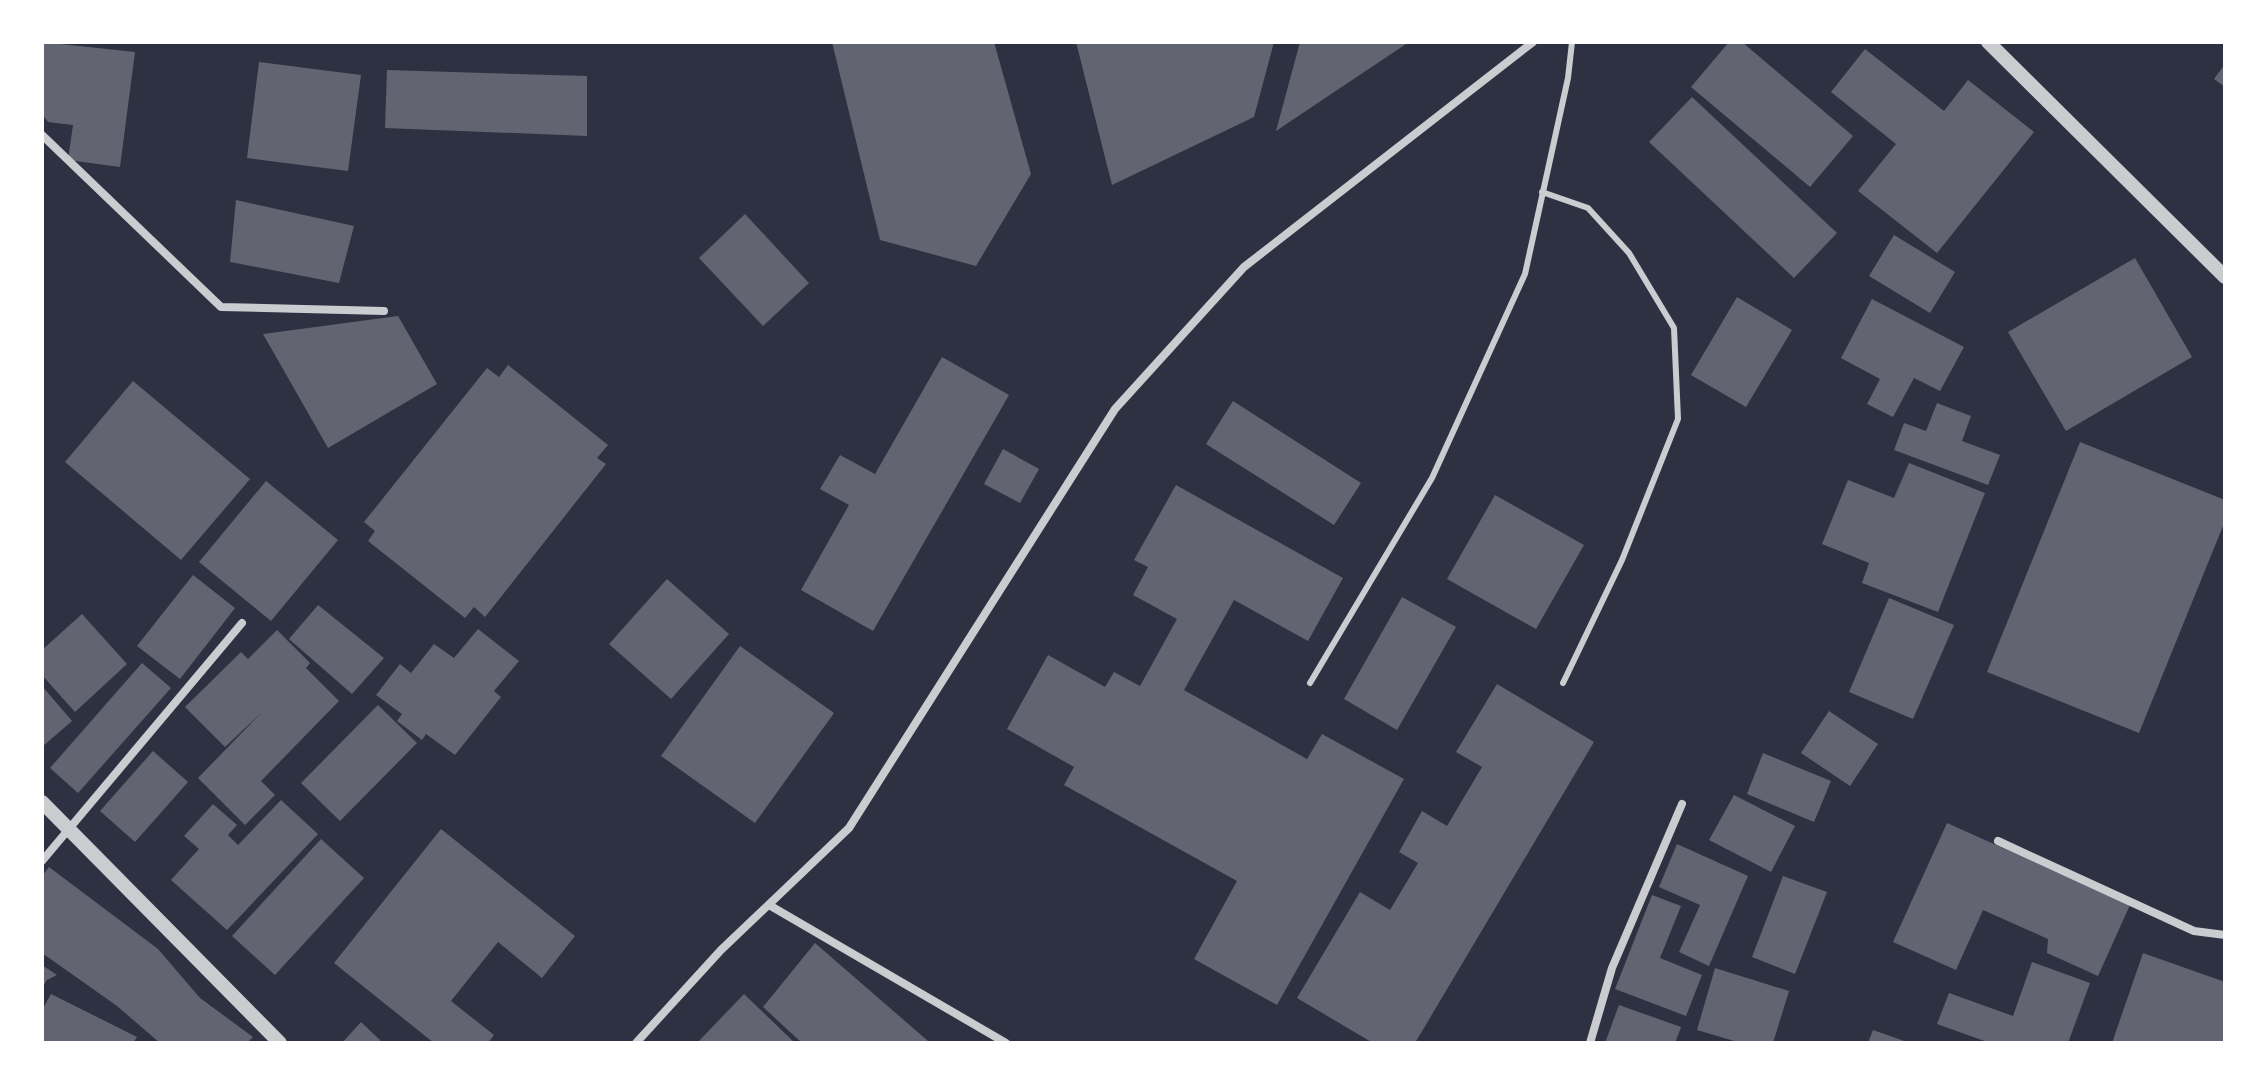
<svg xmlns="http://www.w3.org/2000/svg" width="2267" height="1085" font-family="'Fira Sans Condensed',sans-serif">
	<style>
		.building { fill: #626471 }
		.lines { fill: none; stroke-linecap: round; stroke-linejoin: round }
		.service { stroke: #caccd0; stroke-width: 6 }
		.minor { stroke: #caccd0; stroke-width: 8 }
		.tertiary { stroke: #caccd0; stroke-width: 14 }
	</style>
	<rect width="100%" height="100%" fill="#2d3142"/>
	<g class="building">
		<polygon points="42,42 135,52 120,167 68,160 73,125 48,122 42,114"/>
		<polygon points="832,42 994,42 1031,174 976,266 880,240"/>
		<polygon points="1076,42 1274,42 1254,117 1112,185"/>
		<polygon points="1300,42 1409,42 1276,131"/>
		<polygon points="1729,42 1742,42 1853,136 1810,187 1691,87"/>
		<polygon points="1865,49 1944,111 1968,80 2034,132 1937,253 1858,191 1896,144 1831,92"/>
		<polygon points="259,62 361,75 348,171 247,158"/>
		<polygon points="2225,64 2225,87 2214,79"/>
		<polygon points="387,70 587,76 587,136 385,128"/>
		<polygon points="1692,97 1837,233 1794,278 1649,142"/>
		<polygon points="236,200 354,226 339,283 230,262"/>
		<polygon points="745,214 809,283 763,326 699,258"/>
		<polygon points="1894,235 1955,272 1930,313 1869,276"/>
		<polygon points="2135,258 2192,357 2066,431 2008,332"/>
		<polygon points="1737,297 1792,330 1746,407 1691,375"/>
		<polygon points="1872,299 1964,347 1940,391 1914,378 1893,417 1867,404 1880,379 1841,358"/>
		<polygon points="398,316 437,384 328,448 263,334"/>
		<polygon points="942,357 1009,395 873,631 801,590 849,505 820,489 840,455 875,474"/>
		<polygon points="508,365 608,445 597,458 606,464 485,617 474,607 465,618 368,541 375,531 364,522 487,368 499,377"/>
		<polygon points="133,381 250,479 181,560 65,462"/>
		<polygon points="1233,401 1361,483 1334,525 1206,444"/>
		<polygon points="1937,403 1971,416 1962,441 2000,455 1988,485 1894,450 1904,423 1926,431"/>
		<polygon points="2080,442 2225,500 2225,521 2139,733 1987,672"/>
		<polygon points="1003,449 1039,469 1020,503 984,484"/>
		<polygon points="1909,463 1985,493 1938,612 1862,583 1869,563 1822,544 1848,480 1894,498"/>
		<polygon points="266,481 338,540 271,621 199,562"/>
		<polygon points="1176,485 1343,578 1308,641 1234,600 1184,690 1307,759 1322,734 1404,779 1277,1005 1194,959 1237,881 1064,785 1074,767 1007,729 1048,655 1105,687 1114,672 1140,686 1177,619 1133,595 1148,567 1134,560"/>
		<polygon points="1495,495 1584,545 1536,629 1447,579"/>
		<polygon points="193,575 235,608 180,679 137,646"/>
		<polygon points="667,579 729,634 671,699 609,644"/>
		<polygon points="1402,597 1456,627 1397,730 1344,699"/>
		<polygon points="1889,598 1954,625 1913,719 1849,692"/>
		<polygon points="318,605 384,658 352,694 289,639"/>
		<polygon points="82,614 127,664 75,712 42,675 42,650"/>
		<polygon points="478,629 519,661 494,691 501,697 455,755 426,734 422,740 397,721 402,714 376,695 400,664 411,673 434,644 454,658"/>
		<polygon points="277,630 310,663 306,668 339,701 261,781 275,795 245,825 198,778 261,713 225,747 185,707 241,652 248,659"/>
		<polygon points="740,646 834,713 755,823 661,756"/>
		<polygon points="142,663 171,688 78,793 50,768"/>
		<polygon points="1497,684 1594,742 1415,1043 1373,1043 1297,998 1360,892 1390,910 1418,863 1399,852 1422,811 1447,826 1482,767 1456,752"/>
		<polygon points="42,686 72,721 42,747"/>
		<polygon points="378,705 417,743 340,821 301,783"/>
		<polygon points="1829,711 1878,744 1850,786 1801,753"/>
		<polygon points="153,751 188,782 135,842 100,811"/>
		<polygon points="1763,753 1831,781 1814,822 1747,794"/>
		<polygon points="1734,795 1795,826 1771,872 1709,840"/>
		<polygon points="281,800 318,834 227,930 171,880 199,849 184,836 213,804 237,825 228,835 238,845"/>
		<polygon points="1947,823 2130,905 2098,976 2047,953 2048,939 1983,910 1956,970 1893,942"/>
		<polygon points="441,829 575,936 542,978 498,942 451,1001 494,1035 488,1043 434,1043 334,963"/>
		<polygon points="321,839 364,878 275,975 232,936"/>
		<polygon points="1677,844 1748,876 1709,966 1679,952 1700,905 1659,887"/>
		<polygon points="49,867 158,949 200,998 253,1037 247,1043 160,1043 117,1006 42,953 42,876"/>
		<polygon points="1783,876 1827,892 1795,974 1752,957"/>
		<polygon points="1652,895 1681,906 1660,958 1702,975 1686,1016 1615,989"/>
		<polygon points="815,943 928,1041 926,1043 802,1043 763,1007"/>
		<polygon points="2143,953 2225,982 2225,1043 2112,1043"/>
		<polygon points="2032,962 2090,983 2068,1043 1990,1043 1937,1024 1949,993 2013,1016"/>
		<polygon points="42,965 57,975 47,980 42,988"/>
		<polygon points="1715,968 1789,991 1773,1043 1741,1043 1697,1030"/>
		<polygon points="51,994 137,1037 133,1043 42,1043 42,1010"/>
		<polygon points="744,994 795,1043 697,1043"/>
		<polygon points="1619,1005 1681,1027 1675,1043 1605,1043"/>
		<polygon points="361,1022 383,1043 342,1043"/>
		<polygon points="1873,1030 1910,1043 1868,1043"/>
	</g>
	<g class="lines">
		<g class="service">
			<polyline points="1542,192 1588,208 1629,253 1674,328 1678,419 1622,560 1563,683"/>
			<polyline points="1310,683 1432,478 1525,274 1568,78 1572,42"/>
		</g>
		<g class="minor">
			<polyline points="42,135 221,307 384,311"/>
			<polyline points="1998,841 2194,931 2225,935"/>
			<polyline points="42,861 242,623"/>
			<polyline points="769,905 1006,1043"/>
			<polyline points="636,1043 721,950 849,828 1115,409 1244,267 1533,42"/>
			<polyline points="1590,1043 1612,968 1682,804"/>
		</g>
		<g class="tertiary">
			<polyline points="1988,42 2225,277"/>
			<polyline points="42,802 280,1043"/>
		</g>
	</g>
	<rect width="2267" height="1085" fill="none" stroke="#ffffff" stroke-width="88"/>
</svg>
